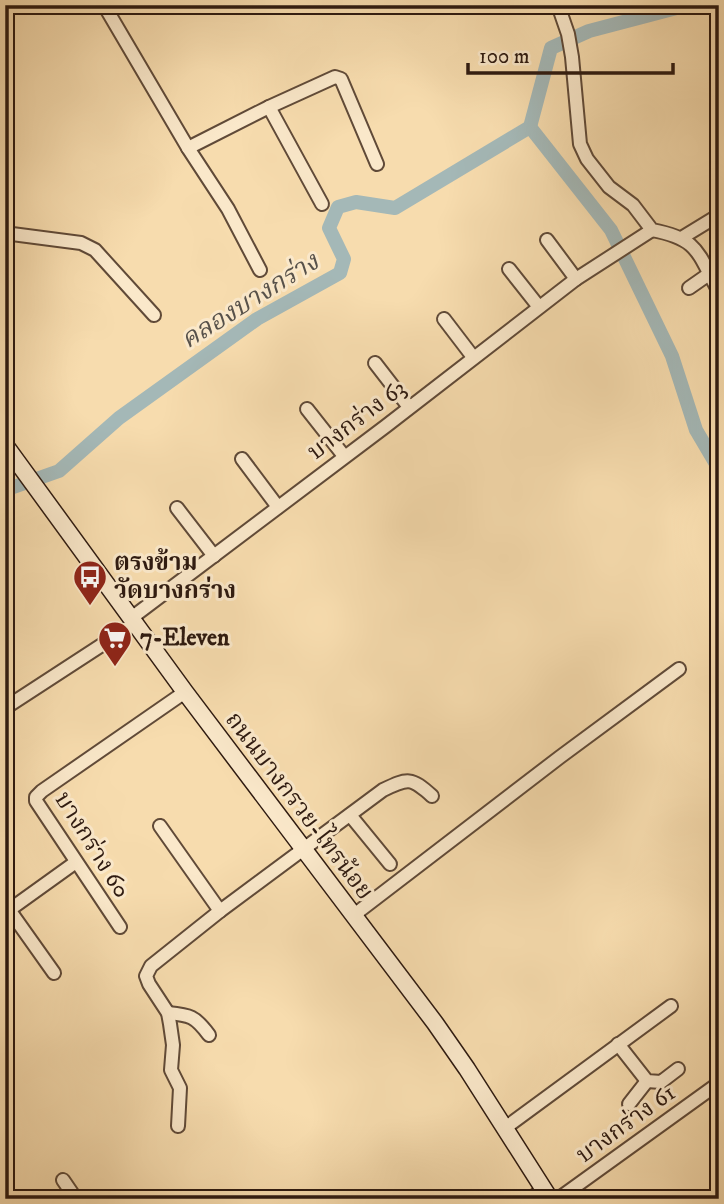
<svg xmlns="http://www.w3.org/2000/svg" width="724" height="1204" font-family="'IM FELL DW Pica','Noto Serif Thai',serif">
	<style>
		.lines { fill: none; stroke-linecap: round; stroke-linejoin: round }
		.canal { stroke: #a4b8b7; stroke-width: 14 }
		.street-casing { stroke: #604a38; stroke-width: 16 }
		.secondary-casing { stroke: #2e1a10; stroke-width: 19 }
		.street { stroke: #fae8ca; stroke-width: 12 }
		.secondary { stroke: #fae8ca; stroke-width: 16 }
		.labels { text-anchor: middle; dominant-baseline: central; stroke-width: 6; stroke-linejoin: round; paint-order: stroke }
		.street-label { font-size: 24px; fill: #2e1a10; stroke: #fae8ca }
		.poi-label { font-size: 24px; font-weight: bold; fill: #2e1a10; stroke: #fae8ca; text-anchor: start }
		.water-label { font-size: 26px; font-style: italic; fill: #57514a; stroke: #fae8ca }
	</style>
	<rect width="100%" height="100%" fill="#f7dcae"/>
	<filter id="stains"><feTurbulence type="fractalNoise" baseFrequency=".00286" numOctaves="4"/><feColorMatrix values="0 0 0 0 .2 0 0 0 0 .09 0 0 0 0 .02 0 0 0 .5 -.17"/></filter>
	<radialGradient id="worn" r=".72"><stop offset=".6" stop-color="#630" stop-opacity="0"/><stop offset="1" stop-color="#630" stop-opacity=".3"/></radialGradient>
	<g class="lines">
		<g class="canal">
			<polyline points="530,127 611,230 672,356 696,430 719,469"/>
			<polyline points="5,490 59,471 119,418 257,319 340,273 344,259 329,228 338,207 356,202 395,208 530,127 551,48 589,31 688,5"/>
		</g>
		<g class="street-casing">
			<g id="street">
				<polyline points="104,5 188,148 228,209 260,270"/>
				<path d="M558,5L568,34L572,57L580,144L587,159L609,187L633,205L652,230C699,239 697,252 719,292"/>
				<polyline points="269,107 322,204"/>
				<polyline points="188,148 269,107 335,77 341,79 377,164"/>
				<polyline points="5,235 12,234 81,243 95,250 154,315"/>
				<polyline points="683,237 719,215"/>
				<polyline points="547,240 576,279"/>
				<polyline points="509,269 539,307"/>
				<polyline points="689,288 709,274"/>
				<polyline points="444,319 473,357"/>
				<polyline points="375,363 409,407"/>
				<polyline points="307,409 344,456"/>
				<polyline points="242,459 278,507"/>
				<polyline points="177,508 214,556"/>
				<polyline points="130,619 386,426 576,279 652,230"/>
				<polyline points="5,708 134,624"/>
				<polyline points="350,815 390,864"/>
				<path d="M160,826L220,911L383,790C408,778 411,777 432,796"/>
				<polyline points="5,904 54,973"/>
				<polyline points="5,913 76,862"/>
				<polyline points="354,915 560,757 679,669"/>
				<polyline points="120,927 36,801 36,797 42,791 185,692"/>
				<path d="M168,1013C190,1015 195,1016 209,1035"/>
				<polyline points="618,1044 647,1081 661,1082 678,1069"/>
				<polyline points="629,1104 647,1081"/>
				<polyline points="178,1126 180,1088 171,1070 173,1045 170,1024 168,1013 149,984 146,976 151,966 220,911"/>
				<polyline points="505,1128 671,1006"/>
				<polyline points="63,1180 76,1199"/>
				<polyline points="530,1199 544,1189"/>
				<polyline points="558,1199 719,1083"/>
			</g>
		</g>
		<g class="secondary-casing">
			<polyline id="secondary" points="5,445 185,692 435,1023 467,1069 550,1199"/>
		</g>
		<use href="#street" class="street"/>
		<use href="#secondary" class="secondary"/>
	</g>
	<defs>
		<g id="bus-pin" transform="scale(1.75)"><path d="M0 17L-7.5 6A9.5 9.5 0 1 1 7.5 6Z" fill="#8f2418" stroke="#fae8ca"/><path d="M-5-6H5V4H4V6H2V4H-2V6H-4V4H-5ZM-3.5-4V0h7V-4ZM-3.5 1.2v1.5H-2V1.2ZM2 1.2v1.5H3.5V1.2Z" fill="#fff"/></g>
		<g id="supermarket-pin" transform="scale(1.75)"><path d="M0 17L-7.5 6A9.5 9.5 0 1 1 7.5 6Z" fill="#8f2418" stroke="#fae8ca"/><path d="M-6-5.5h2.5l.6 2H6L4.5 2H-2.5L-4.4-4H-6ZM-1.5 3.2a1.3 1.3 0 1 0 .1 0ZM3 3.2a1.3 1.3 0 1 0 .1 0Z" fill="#fff"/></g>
	</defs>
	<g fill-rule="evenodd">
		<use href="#bus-pin" x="90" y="577"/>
		<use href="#supermarket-pin" x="115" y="638"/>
	</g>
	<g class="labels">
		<g class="street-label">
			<text transform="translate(357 420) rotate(-37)">บางกร่าง 63</text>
			<text transform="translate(299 806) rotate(53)">ถนนบางกรวย-ไทรน้อย</text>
			<text transform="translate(92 845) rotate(58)">บางกร่าง 60</text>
			<text transform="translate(626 1124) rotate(-36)">บางกร่าง 61</text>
		</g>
		<g class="poi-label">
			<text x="114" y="563">ตรงข้าม<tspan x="114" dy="28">วัดบางกร่าง</tspan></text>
			<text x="140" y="638">7-Eleven</text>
		</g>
		<g class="water-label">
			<text transform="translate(250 301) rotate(-32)">คลองบางกร่าง</text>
		</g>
	</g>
	<rect width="724" height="1204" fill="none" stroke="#f7dcae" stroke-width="28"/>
	<rect x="7" y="7" width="710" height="1190" fill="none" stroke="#2e1a10" stroke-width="3.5"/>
	<rect x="14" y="14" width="696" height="1176" fill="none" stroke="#2e1a10" stroke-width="2"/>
	<path d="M468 63v10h205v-10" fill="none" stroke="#2e1a10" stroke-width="3.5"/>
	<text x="479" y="63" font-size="21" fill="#2e1a10" stroke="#fae8ca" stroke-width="5" paint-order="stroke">100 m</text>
	<rect width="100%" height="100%" filter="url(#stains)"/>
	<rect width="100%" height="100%" fill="url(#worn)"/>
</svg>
